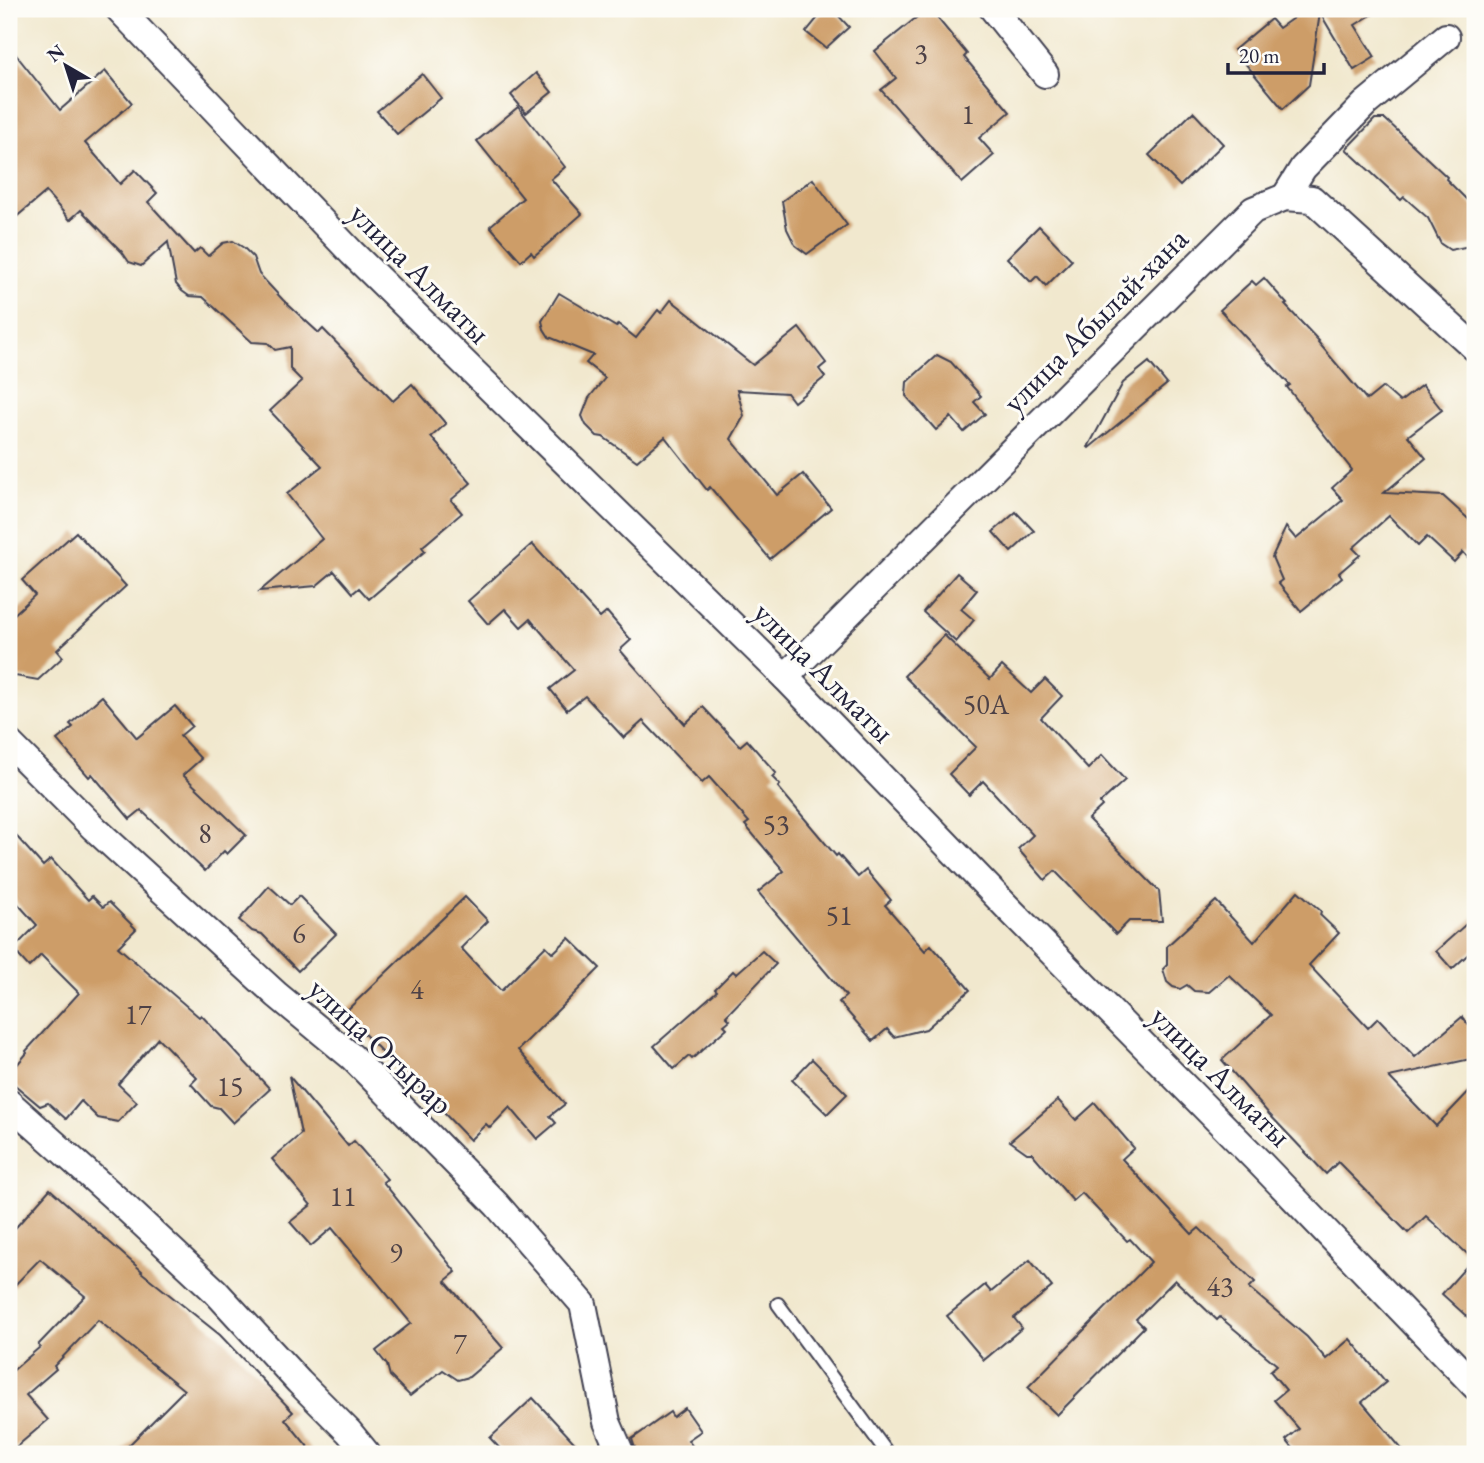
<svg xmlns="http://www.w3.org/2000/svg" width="1484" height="1463" font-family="'EB Garamond',serif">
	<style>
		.building { fill: #cd9d67 }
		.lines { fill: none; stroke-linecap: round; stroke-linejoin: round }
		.service-casing { stroke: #414051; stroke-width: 16 }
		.minor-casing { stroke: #414051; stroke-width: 30 }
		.service { stroke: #fff; stroke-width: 12 }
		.minor { stroke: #fff; stroke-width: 26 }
		.labels { text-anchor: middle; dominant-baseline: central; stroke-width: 6; stroke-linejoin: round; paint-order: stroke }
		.number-label { font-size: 28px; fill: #4d4146 }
		.street-label { font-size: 32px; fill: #22223b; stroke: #fdfcf7 }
	</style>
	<rect width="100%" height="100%" fill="#fdfcf7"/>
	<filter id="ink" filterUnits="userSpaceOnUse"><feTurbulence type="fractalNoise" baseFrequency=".0143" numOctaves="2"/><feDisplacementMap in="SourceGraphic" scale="14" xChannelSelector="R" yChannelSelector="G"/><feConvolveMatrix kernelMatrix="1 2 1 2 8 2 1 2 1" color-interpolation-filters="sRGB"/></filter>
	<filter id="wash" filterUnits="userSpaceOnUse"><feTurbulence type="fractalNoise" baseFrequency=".00686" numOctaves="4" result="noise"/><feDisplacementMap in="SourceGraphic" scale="28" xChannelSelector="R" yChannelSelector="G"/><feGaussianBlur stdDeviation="1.57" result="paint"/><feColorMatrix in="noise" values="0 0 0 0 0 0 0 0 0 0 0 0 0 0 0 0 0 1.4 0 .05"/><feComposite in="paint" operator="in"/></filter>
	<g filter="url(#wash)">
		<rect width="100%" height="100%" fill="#f1e8ce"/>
		<g id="blocks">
			<g class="building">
				<polygon points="825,9 836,13 849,27 826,48 806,32"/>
				<polygon points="927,9 930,9 967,54 964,57 1010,112 979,138 994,155 962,183 881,90 896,78 875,51"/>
				<polygon points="1306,9 1381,9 1355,25 1375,57 1354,70 1320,13 1309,85 1283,109 1234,50 1271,19 1279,28"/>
				<polygon points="9,46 60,110 105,71 132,103 85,143 120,184 135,170 157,193 148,202 194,253 200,248 208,256 223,243 233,241 244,248 253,257 259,274 283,300 319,333 323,329 393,401 412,384 446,424 431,437 471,483 451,500 462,513 422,547 425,551 369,599 359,588 353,593 334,571 316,586 260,591 322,539 287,494 322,466 270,411 302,381 290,369 290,347 275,350 268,343 252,342 203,297 189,296 182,291 176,284 168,242 141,266 129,262 122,252 81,210 70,220 46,192 9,223"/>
				<polygon points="536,73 552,92 526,113 511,95"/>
				<polygon points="422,74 441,98 397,134 377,111"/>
				<polygon points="518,107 565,167 551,179 582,214 534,256 531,252 521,261 490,226 523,198 477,141"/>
				<polygon points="1193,112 1223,144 1180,186 1149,155"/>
				<polygon points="1375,119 1385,119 1447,177 1446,179 1475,208 1475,245 1450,250 1441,244 1428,218 1404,197 1401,200 1346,149"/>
				<polygon points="813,179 847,225 807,254 795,245 787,229 782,201"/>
				<polygon points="1039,226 1072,260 1046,286 1037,276 1031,282 1007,258"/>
				<polygon points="1264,278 1287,304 1285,305 1319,341 1318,342 1367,400 1383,387 1400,402 1422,385 1442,410 1408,436 1426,458 1384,493 1443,496 1475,525 1475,565 1463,552 1454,562 1427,537 1418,546 1389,516 1353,548 1360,555 1339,573 1342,577 1301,611 1278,583 1282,580 1272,557 1286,527 1296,539 1343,500 1332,488 1352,470 1287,387 1290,385 1220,310 1252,281 1256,285"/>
				<polygon points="559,293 616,327 618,324 636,338 658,310 661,313 671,300 753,365 799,328 826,363 819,369 825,377 794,402 787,393 737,390 744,416 731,439 777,495 803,474 831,508 770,559 710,487 707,490 665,437 637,461 603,437 597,436 586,425 582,416 589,398 605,378 586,363 593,355 549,337 544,329 542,321"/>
				<polygon points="937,355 951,362 981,396 974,402 985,414 964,432 951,417 936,430 906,396 907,382"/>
				<polygon points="1149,362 1167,384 1089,448 1088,447 1123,383"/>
				<polygon points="1016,512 1034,531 1011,552 993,532"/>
				<polygon points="76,532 126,586 57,650 63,657 38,680 9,675 9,619 35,595 22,580"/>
				<polygon points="532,544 600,618 607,612 631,640 620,650 685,724 703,707 740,746 747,740 776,773 772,777 780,785 778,787 836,856 838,854 858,877 866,870 891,900 885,905 925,951 931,945 970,990 926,1029 894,1037 887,1029 873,1041 839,1002 846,996 758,892 784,871 745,825 749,822 709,777 702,783 643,721 624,738 585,696 567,710 550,689 574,670 530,619 521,627 505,609 488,624 468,601"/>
				<polygon points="957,573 977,590 961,609 974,620 956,642 923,612"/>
				<polygon points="944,635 990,679 1002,666 1031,693 1045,679 1062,696 1041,718 1088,769 1102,755 1125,780 1100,803 1102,806 1088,819 1159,891 1162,921 1129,921 1116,934 1055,871 1045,880 1018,849 1033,835 983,781 969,795 949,774 976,747 904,676"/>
				<polygon points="102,696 137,738 175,706 192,726 180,736 201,759 183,775 246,835 227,854 224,851 205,871 141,810 130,819 92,774 89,777 57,740 73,727 70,724"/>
				<polygon points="9,828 43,866 51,859 88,900 92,896 103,907 109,902 136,929 118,947 199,1017 201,1015 270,1089 233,1123 219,1108 211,1106 191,1084 197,1078 158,1038 118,1084 137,1102 118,1122 98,1118 81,1101 66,1119 48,1103 40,1106 9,1080 9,1074 27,1053 26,1051 79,993 41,955 29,967 19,956 16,946 37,925 9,894"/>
				<polygon points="269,886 290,905 299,896 336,934 298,971 262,934 252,931 239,920"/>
				<polygon points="1298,891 1321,911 1320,915 1339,933 1309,965 1368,1028 1378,1018 1415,1057 1462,1017 1475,1033 1475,1058 1389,1077 1436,1126 1475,1085 1475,1324 1442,1294 1473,1259 1426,1216 1408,1233 1338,1162 1326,1174 1269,1114 1222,1060 1271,1015 1229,975 1209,992 1194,991 1187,985 1180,989 1173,987 1167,982 1163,969 1167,965 1167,946 1216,901 1254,942"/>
				<polygon points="465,897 488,921 461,948 501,991 546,946 553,953 569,938 600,968 518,1050 565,1104 550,1116 556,1123 537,1139 510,1107 490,1128 486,1124 470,1140 413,1081 412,1083 344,1013"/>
				<polygon points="1475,916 1475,948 1452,969 1436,951"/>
				<polygon points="762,951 776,964 726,1016 730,1020 724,1025 727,1028 692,1059 689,1056 674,1069 654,1046 717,991 715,989 733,971 736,974"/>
				<polygon points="812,1059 847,1094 827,1114 792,1080"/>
				<polygon points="289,1076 348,1146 354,1141 387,1179 383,1182 456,1272 445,1281 503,1348 469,1377 458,1380 443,1370 410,1396 390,1376 387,1365 376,1351 411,1323 332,1228 311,1246 290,1222 311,1205 272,1159 301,1134"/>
				<polygon points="1058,1100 1076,1120 1095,1103 1134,1148 1122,1159 1192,1234 1199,1228 1255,1282 1249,1288 1307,1337 1326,1359 1350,1339 1386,1382 1362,1402 1406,1454 1298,1454 1286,1440 1299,1429 1274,1400 1286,1390 1270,1371 1277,1365 1220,1317 1217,1320 1175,1280 1136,1319 1144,1327 1057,1415 1028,1387 1151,1262 1130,1239 1127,1241 1082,1193 1073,1201 1032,1153 1027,1153 1010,1141"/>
				<polygon points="50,1189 142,1271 141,1272 220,1335 293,1412 285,1419 314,1454 120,1454 184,1390 98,1320 54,1366 56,1369 26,1395 48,1420 9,1453 9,1374 40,1347 38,1345 85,1296 40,1259 9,1291 9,1235"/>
				<polygon points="1030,1260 1052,1287 1014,1318 1022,1328 984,1360 947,1316 985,1285 991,1292"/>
				<polygon points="533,1398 585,1454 505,1454 490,1438"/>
				<polygon points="685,1408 701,1431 688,1440 698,1454 637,1454 632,1439 670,1412 673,1417"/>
			</g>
		</g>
	</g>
	<g filter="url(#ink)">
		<use href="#blocks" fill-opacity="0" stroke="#414051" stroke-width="2"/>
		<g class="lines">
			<g class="service-casing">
				<polyline id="service" points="778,1304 888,1454"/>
			</g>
			<g class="minor-casing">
				<g id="minor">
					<polyline points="119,9 352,253 785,677 1010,910 1260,1163 1475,1386"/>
					<polyline points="993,9 1045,74"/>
					<polyline points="1285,197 1303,168 1365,104 1446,37"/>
					<polyline points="785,677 1253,210 1285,197 1312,199 1475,348"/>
					<polyline points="9,743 94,828 277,995 352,1057 497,1205 583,1304 607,1422 621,1454"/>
					<polyline points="9,1103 123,1205 215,1291 299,1382 349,1432 367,1454"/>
				</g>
			</g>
			<use href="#service" class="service"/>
			<use href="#minor" class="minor"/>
		</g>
	</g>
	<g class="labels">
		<g class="number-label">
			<text x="921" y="53">3</text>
			<text x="968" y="114">1</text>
			<text x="986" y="704">50А</text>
			<text x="776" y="824">53</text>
			<text x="205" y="833">8</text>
			<text x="839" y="915">51</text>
			<text x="299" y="933">6</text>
			<text x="417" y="989">4</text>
			<text x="138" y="1014">17</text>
			<text x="230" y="1086">15</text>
			<text x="343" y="1196">11</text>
			<text x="396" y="1252">9</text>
			<text x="1220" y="1286">43</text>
			<text x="460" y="1343">7</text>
		</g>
		<g class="street-label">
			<text transform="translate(420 273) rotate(45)">улица Алматы</text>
			<text transform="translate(1095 320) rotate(-45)">улица Абылай-хана</text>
			<text transform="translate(824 672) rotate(45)">улица Алматы</text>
			<text transform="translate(381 1046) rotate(43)">улица Отырар</text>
			<text transform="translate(1221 1076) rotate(45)">улица Алматы</text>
		</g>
	</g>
	<rect width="1484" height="1463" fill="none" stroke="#fdfcf7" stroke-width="35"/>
	<g transform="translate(66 66) rotate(321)" stroke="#fdfcf7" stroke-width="5" paint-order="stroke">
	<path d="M0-5L12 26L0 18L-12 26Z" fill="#22223b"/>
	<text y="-10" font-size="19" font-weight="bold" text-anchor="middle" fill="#22223b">N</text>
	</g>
	<path d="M1228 63v10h96v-10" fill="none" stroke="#22223b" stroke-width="3.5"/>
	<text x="1239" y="63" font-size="21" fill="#22223b" stroke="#fdfcf7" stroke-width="5" paint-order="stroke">20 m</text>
</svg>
